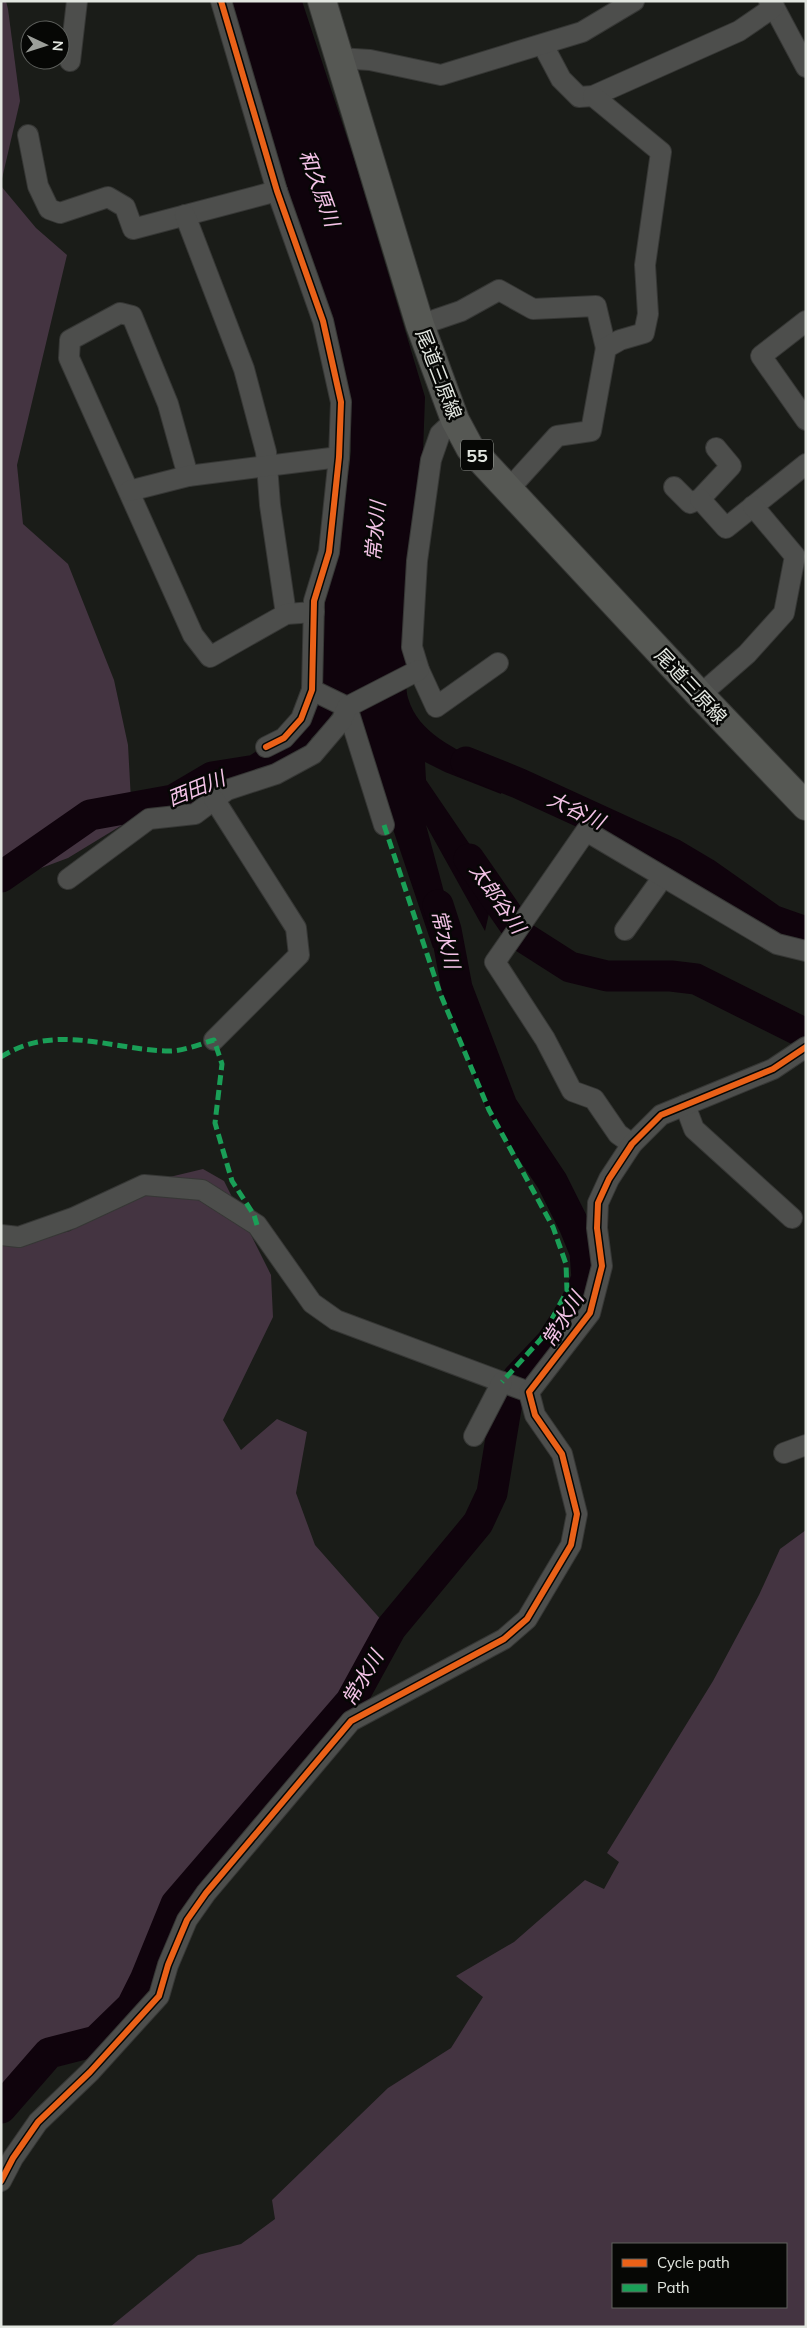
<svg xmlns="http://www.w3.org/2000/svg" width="807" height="2328" font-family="Mulish,'Noto Sans JP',sans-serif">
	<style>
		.green { fill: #443441; fill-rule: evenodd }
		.water { fill: #0f030c }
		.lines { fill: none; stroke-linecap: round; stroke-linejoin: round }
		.river { stroke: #0f030c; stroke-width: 31 }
		.minor-casing { stroke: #363735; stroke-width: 22 }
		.primary-casing { stroke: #363735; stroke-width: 30 }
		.minor { stroke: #4d4e4c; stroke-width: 20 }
		.primary { stroke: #565854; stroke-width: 28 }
		.quiet { stroke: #1a9f57; stroke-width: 5; stroke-dasharray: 10 5; stroke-linecap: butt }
		.cycleway-casing { stroke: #060705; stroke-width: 9 }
		.cycleway { stroke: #ea6118; stroke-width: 6 }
		.labels { text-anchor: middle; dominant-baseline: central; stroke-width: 5; stroke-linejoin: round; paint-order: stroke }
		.shield { fill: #060705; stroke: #a0a39e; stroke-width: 1 }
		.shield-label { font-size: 18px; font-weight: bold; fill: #e2e6e0 }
		.street-label { font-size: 19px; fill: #e2e6e0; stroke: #060705 }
		.water-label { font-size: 20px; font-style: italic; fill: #f4c3e7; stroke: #060705 }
	</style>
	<rect width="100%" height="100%" fill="#1a1c18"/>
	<g class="green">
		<polygon points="1,1 6,1 8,9 20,101 1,183"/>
		<polygon points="1,186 36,228 67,255 17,465 23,524 68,564 114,680 128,745 132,819 68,858 1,883"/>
		<polygon points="203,1169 224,1181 271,1275 273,1317 223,1420 241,1450 277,1419 307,1432 296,1493 315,1545 383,1622 342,1695 167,1898 136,1976 123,2000 91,2031 43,2044 1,2094 1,1244 15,1245 70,1231 153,1181"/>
		<path d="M806,1530V2327H110L198,2255L241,2244L275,2219L272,2200L388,2088L451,2048L483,1997L456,1976L514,1942L585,1880L604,1889L619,1862L607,1853L713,1681L759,1595L780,1549ZM613,2244H786V2307H613Z"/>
	</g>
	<path class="water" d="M228,1H302L353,156L425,397L423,452L407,663C407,674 405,688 408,698C420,740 471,755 506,773L501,794L445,772L425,762L426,780L496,883L485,931L426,825L458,944L433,948L362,737L343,695L327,722L297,753L259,773L262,756L287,739L323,672L321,605L330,584L345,471L349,470L351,451L348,392L332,328Z"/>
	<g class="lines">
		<g class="river">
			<polyline points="466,762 518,783 673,854 705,873 772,920 806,932"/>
			<polyline points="469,859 523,937 570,967 607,976 671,976 696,979 806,1034"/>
			<polyline points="1,877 90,815 173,800 212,777 256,770 296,744"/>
			<polyline points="1,2108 49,2053 96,2041 132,2006 145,1980 176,1904 351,1701 391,1628 478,1523 492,1493 508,1396 518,1378 551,1343 574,1307 587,1278 585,1252 574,1225 552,1181 502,1106 457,988 446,930 438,905"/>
		</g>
		<g class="minor-casing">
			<g id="minor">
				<polyline points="221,1 277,191 323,321 341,402 339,457 329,552 314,601 312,690 301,719 284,738 266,747"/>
				<polyline points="769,1 774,7 806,67"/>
				<polyline points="543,45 561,79 579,97 593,96 739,31 774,7"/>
				<polyline points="339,58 370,60 441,75 582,32 634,1"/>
				<polyline points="70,61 77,1"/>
				<polyline points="28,135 38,186 49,209 60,213 108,197 125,207 133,229 277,191"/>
				<polyline points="185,215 244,369 266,452 270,505 286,614"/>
				<polyline points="806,321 761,356 806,420"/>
				<polyline points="420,325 461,311 499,290 533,309 596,306 606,348"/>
				<polyline points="455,420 440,434 431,460 417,561 412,647 419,670 436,707 498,663"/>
				<polyline points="188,476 168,404 132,316 120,313 70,340 69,358 193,635 210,657 286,614 314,612"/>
				<polyline points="674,487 690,503 700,499 731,466 716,448"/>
				<polyline points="508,490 557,436 591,431 606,348 620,340 644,333 648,314 645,265 661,152 593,96"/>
				<polyline points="129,491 188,476 339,457"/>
				<polyline points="700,499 726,528 806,464"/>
				<polyline points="312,690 347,707 384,825"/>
				<polyline points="700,695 747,654 784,613 795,556 753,506"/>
				<polyline points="68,879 149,819 195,814 227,790 276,774 313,754 342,720 347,707 419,670"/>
				<polyline points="625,930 663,877"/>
				<polyline points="214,1040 299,955 296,928 214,799"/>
				<polyline points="685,1105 694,1129 792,1218"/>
				<polyline points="632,1144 618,1134 594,1099 572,1091 545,1039 495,962 586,831 777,944 806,951"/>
				<polyline points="1,1235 19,1237 73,1218 144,1185 202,1190 257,1225 312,1303 336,1320 529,1392"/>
				<polyline points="474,1436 502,1382"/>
				<polyline points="784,1453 806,1445"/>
				<polyline points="1,2181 13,2158 38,2122 90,2072 159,1996 168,1965 187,1920 206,1893 351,1721 504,1639 527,1619 571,1545 577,1514 562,1454 535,1415 529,1392 590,1313 602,1266 597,1228 598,1203 609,1179 632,1144 661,1115 773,1069 806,1047"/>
			</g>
		</g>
		<g class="primary-casing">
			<polyline id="primary" points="322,1 420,325 455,420 470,448 700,695 806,806"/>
		</g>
		<use href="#minor" class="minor"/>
		<use href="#primary" class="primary"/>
		<g class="quiet">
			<polyline points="384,825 440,993 489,1110 553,1227 566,1264 567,1291 541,1339 502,1382"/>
			<path d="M1,1057C56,1022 111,1050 169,1051C184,1051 200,1044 214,1040L222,1064L215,1123L232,1181L254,1215L257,1225"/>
		</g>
		<g class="cycleway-casing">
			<g id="cycleway">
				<polyline points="221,1 277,191 323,321 341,402 339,457 329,552 314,601 312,690 301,719 284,738 266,747"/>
				<polyline points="1,2181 13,2158 38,2122 90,2072 159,1996 168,1965 187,1920 206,1893 351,1721 504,1639 527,1619 571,1545 577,1514 562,1454 535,1415 529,1392 590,1313 602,1266 597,1228 598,1203 609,1179 632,1144 661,1115 773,1069 806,1047"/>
			</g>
		</g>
		<use href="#cycleway" class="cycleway"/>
	</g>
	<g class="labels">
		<rect class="shield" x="461" y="439.5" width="32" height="31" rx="4"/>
		<g class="shield-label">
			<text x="477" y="455">55</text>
		</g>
		<g class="street-label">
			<text transform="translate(439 374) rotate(69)">尾道三原線</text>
			<text transform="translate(691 686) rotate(47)">尾道三原線</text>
		</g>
		<g class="water-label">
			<text transform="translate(320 188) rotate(70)">和久原川</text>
			<text transform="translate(375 531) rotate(-85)">常水川</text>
			<text transform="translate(196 788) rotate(-22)">西田川</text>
			<text transform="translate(576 810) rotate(25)">大谷川</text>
			<text transform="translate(498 898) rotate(55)">太郎谷川</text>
			<text transform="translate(446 939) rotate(76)">常水川</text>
			<text transform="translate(562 1319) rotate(-58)">常水川</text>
			<text transform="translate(362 1678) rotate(-59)">常水川</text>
		</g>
	</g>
	<rect width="807" height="2328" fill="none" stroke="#e2e6e0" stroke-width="5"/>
	<rect x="612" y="2243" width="175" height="65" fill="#060705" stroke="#5e605d"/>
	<rect x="622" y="2259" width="25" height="8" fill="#ea6118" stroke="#5e605d"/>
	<text x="657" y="2268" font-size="15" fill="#e2e6e0">Cycle path</text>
	<rect x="622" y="2284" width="25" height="8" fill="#1a9f57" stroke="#5e605d"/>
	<text x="657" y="2293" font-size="15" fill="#e2e6e0">Path</text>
	<g transform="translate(45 45) rotate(94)"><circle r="24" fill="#060705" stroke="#5e605d"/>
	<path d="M0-4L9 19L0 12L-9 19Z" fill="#9c9f9a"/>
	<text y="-8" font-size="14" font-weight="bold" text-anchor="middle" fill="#e2e6e0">N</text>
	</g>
</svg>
